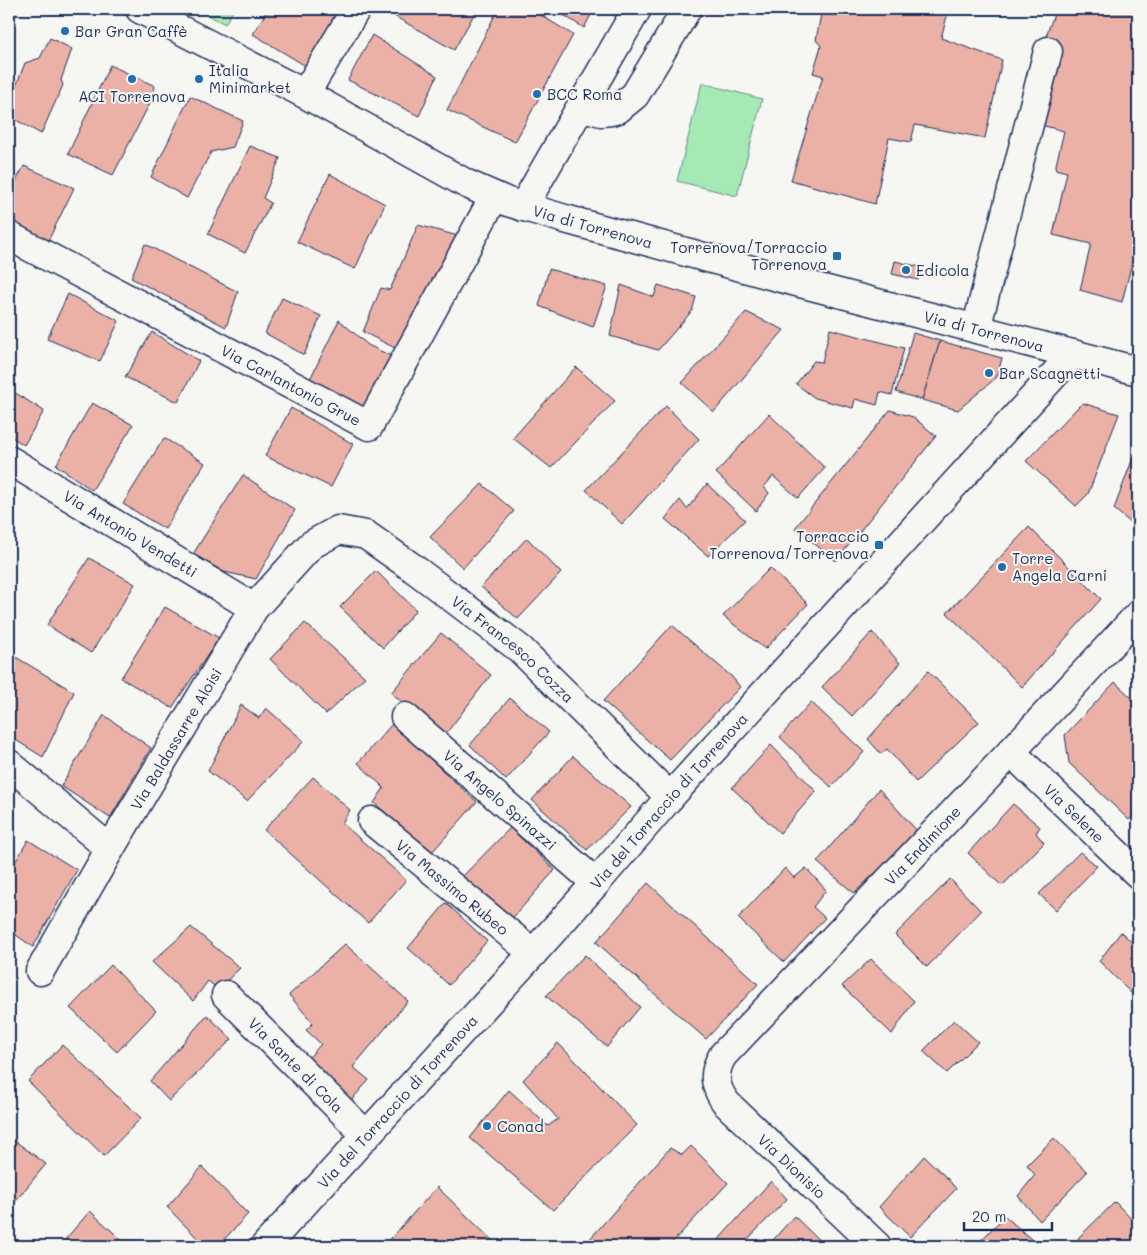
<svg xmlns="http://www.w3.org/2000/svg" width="1147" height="1255" font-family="Mali,sans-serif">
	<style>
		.green { fill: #a5e9b4; stroke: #608c89 }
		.building { fill: #ebb1a6; stroke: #1b2f5e }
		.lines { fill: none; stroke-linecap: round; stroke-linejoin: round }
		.minor-casing { stroke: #1b2f5e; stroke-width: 31 }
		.minor { stroke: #f6f6f2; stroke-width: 28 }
		.poi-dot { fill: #1f6fb2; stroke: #f6f6f2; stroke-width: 2 }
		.labels { text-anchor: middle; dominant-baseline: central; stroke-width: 4; stroke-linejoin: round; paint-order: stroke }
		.poi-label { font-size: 15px; fill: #1b2f5e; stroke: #f6f6f2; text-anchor: start }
		.street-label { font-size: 15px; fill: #1b2f5e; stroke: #f6f6f2 }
	</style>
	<rect width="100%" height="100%" fill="#f6f6f2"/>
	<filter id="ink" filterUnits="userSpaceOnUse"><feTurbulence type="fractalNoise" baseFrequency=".02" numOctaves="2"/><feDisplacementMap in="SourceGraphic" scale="10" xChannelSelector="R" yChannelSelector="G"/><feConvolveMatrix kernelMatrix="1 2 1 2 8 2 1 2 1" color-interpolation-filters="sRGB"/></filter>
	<g filter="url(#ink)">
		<g class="green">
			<polygon points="196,9 234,9 225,24"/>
			<polygon points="702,83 762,99 737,196 677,181"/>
		</g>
		<g class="building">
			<polygon points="9,9 18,9 9,25"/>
			<polygon points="268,9 325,9 338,16 309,68 253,34"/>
			<polygon points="398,9 477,9 454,50 394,16"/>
			<polygon points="498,9 531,9 573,35 515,142 447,110"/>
			<polygon points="554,9 594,9 584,28"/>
			<polygon points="822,9 949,9 941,38 1002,60 985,138 915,125 911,142 889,138 875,204 791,180 823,76 813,73 821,46 816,40"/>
			<polygon points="1056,9 1138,9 1138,239 1122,302 1080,290 1091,244 1053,235 1067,172 1055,169 1064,131 1041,125 1043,44"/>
			<polygon points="372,35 437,76 419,116 348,80"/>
			<polygon points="50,38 72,49 61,80 63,85 41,134 9,116 9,104 25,63 40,58"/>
			<polygon points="110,65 155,86 152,99 113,175 68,154"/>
			<polygon points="190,96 243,121 233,147 211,152 187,198 151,177"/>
			<polygon points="250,146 280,158 263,198 271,203 245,253 208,234"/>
			<polygon points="24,166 74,188 47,243 9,225 9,194"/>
			<polygon points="330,174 385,204 355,269 297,242"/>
			<polygon points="418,225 458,236 401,351 363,332 381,288 390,290"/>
			<polygon points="145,244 238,292 226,327 131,278"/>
			<polygon points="895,261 920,267 918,280 892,274"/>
			<polygon points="549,269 607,286 593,327 539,306"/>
			<polygon points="621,285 654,297 658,285 696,297 692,311 658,350 610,336"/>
			<polygon points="68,294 119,321 100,361 47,339"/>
			<polygon points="282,298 321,316 304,355 265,333"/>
			<polygon points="746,312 784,330 714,412 682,383"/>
			<polygon points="339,320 368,345 395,358 364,409 309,381"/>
			<polygon points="830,329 904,348 892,395 880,392 877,405 855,399 853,408 815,398 796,384 814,361 822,362"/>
			<polygon points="152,332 199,361 178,402 125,377"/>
			<polygon points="913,333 940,341 922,400 896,392"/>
			<polygon points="940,341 1002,358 997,377 958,410 922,400"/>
			<polygon points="576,367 615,401 551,468 513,438"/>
			<polygon points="9,389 44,411 24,445 9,435"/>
			<polygon points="92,403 133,425 92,490 56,465"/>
			<polygon points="1082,403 1119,414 1088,494 1076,506 1026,461"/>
			<polygon points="666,406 699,439 622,524 586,490"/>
			<polygon points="291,408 353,444 331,487 265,456"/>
			<polygon points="890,410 913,417 936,436 836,561 795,528"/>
			<polygon points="769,414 825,468 798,498 773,476 764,487 769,493 756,511 716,473"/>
			<polygon points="164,438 205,463 165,529 123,504"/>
			<polygon points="1138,444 1138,529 1114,509"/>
			<polygon points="243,475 295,510 256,579 224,572 193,554"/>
			<polygon points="482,484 514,511 463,568 430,537"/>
			<polygon points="707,484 745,520 708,556 665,519 680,500 687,509"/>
			<polygon points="1029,527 1101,599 1022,687 947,613"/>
			<polygon points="527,538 561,573 518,619 481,587"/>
			<polygon points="89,558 135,584 91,653 47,625"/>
			<polygon points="770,568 808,604 765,649 723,616"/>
			<polygon points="376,571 416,610 383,648 340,607"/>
			<polygon points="165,607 219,638 172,708 121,678"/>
			<polygon points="305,623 365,677 326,714 270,659"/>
			<polygon points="672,625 732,677 740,687 670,760 603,701"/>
			<polygon points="872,632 900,663 852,716 822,687"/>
			<polygon points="441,633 491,675 444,736 391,693"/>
			<polygon points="9,653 74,692 43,757 9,736"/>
			<polygon points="928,671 979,722 916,782 887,749 881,754 868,739"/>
			<polygon points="1115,682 1138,704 1138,810 1129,820 1069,763 1065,735"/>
			<polygon points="510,698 549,732 506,780 470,745"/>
			<polygon points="811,702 864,752 831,787 780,737"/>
			<polygon points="241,705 259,718 266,708 304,741 247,801 208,771"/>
			<polygon points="104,715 151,748 110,818 61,786"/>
			<polygon points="392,724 477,802 432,852 374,803 384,788 358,763"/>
			<polygon points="771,745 816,791 780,833 732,788"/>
			<polygon points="573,756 631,807 587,850 532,800"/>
			<polygon points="313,777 350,810 342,823 406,880 368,923 264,830"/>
			<polygon points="879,789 918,832 854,893 817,862"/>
			<polygon points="1013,804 1040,827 1036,833 1044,843 1002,886 968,853"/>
			<polygon points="510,828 555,870 509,922 462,877"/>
			<polygon points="28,840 77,870 33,947 9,930 9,873"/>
			<polygon points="1080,852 1097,866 1056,910 1039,894"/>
			<polygon points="785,868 794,878 806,868 826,890 813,907 825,918 784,962 738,918"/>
			<polygon points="950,879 981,911 927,967 895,935"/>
			<polygon points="648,883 758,984 706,1039 596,942"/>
			<polygon points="446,903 487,941 449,985 408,948"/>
			<polygon points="191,927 240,968 218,989 208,981 193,1001 152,962"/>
			<polygon points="1121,932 1138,948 1138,1000 1099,961"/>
			<polygon points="345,944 408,1001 353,1067 369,1080 346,1106 304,1063 321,1044 306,1030 313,1023 289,995"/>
			<polygon points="585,955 640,1007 607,1047 546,996"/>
			<polygon points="871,959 914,1001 892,1034 842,986"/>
			<polygon points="111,965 156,1011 117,1052 70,1008"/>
			<polygon points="207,1015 232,1039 169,1101 150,1081"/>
			<polygon points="954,1020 978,1042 947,1073 923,1051"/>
			<polygon points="558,1043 637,1125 553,1210 470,1138 509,1090 548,1126 558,1119 523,1080"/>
			<polygon points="62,1045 141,1118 104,1156 28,1081"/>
			<polygon points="11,1138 46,1164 9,1209 9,1141"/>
			<polygon points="1054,1138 1087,1172 1040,1221 1018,1196 1035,1175 1027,1165"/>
			<polygon points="691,1146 728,1183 669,1246 595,1246 589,1240 670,1148 682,1155"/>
			<polygon points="924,1156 948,1179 956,1189 910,1237 879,1207"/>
			<polygon points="202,1167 248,1214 218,1246 205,1246 167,1207"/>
			<polygon points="771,1181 787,1199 741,1246 713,1246"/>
			<polygon points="437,1187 498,1246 385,1245"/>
			<polygon points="1115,1202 1138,1226 1138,1244 1137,1246 1085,1246 1078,1238"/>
			<polygon points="90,1211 128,1246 64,1246 62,1243"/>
			<polygon points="794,1216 825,1246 768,1246"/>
			<polygon points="1005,1216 1031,1239 1025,1246 975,1246"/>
		</g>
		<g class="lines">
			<g class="minor-casing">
				<g id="minor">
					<path id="s1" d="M140,9L305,94L467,184L508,202L565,219L781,278L1138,371"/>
					<polyline points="305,94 356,9"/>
					<polyline points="583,103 591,109 601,112 611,111 618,109 635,95 687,9"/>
					<polyline points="523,207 637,9"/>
					<path id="s2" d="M9,236L369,426L494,197"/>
					<polyline points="976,329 1048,51"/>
					<path id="s3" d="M9,460L254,608"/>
					<path id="s4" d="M405,717L596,883"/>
					<path id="s5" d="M1011,752L1138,874"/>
					<polyline points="9,764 110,849"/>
					<path id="s6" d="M372,821L533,953"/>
					<path id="s7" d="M40,971L110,849L254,608L311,545L338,530L366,535L413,568L520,649L670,797"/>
					<path id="s8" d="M226,995L366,1135"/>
					<path id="s9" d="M265,1246L533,953L596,883L670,797L1073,354"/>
					<path id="s10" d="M877,1246L727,1104C714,1087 712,1073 723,1055L1011,752L1138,615"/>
				</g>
			</g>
			<use href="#minor" class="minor"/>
		</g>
	</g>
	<g class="poi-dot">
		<circle cx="65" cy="31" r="5"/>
		<circle cx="132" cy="79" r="5"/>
		<circle cx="199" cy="79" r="5"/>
		<circle cx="537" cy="94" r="5"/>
		<rect x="832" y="251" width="10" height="10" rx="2.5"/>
		<circle cx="906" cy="270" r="5"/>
		<circle cx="989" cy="373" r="5"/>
		<rect x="874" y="540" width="10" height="10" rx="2.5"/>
		<circle cx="1002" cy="567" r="5"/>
		<circle cx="487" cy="1126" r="5"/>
	</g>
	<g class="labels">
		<g class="poi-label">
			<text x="75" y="31">Bar Gran Caffè</text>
			<text x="209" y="70">Italia<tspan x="209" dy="17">Minimarket</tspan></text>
			<text x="547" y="94">BCC Roma</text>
			<text x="132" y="96" text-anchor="middle">ACI Torrenova</text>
			<text x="827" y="247" text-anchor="end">Torrenova/Torraccio<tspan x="827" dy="17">Torrenova</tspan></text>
			<text x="916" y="270">Edicola</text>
			<text x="999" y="373">Bar Scagnetti</text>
			<text x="869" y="536" text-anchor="end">Torraccio<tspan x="869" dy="17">Torrenova/Torrenova</tspan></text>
			<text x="1012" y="558">Torre<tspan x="1012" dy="17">Angela Carni</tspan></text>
			<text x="497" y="1126">Conad</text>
		</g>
		<g class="street-label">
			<text stroke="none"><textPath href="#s1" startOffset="504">Via di Torrenova</textPath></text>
			<text stroke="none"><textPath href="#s1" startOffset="909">Via di Torrenova</textPath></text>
			<text stroke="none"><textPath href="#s2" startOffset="319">Via Carlantonio Grue</textPath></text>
			<text stroke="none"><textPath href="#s3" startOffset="142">Via Antonio Vendetti</textPath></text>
			<text stroke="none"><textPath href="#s7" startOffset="752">Via Francesco Cozza</textPath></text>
			<text stroke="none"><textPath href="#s7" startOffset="269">Via Baldassarre Aloisi</textPath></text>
			<text stroke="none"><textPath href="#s4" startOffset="126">Via Angelo Spinazzi</textPath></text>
			<text stroke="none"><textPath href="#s9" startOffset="601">Via del Torraccio di Torrenova</textPath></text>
			<text stroke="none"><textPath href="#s5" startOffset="88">Via Selene</textPath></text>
			<text stroke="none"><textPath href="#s10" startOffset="549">Via Endimione</textPath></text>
			<text stroke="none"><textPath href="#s6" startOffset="104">Via Massimo Rubeo</textPath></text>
			<text stroke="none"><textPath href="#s8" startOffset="99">Via Sante di Cola</textPath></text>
			<text stroke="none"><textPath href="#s9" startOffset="196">Via del Torraccio di Torrenova</textPath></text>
			<text transform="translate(792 1166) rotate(43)">Via Dionisio</text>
		</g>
	</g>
	<rect width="1147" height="1255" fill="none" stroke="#f6f6f2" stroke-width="30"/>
	<rect x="15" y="15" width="1117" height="1225" fill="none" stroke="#1b2f5e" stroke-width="2" filter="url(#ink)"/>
	<path d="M964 1222v8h88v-8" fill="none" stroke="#1b2f5e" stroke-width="2.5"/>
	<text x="972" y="1222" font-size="15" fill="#1b2f5e" stroke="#f6f6f2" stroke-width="4" paint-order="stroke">20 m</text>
</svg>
